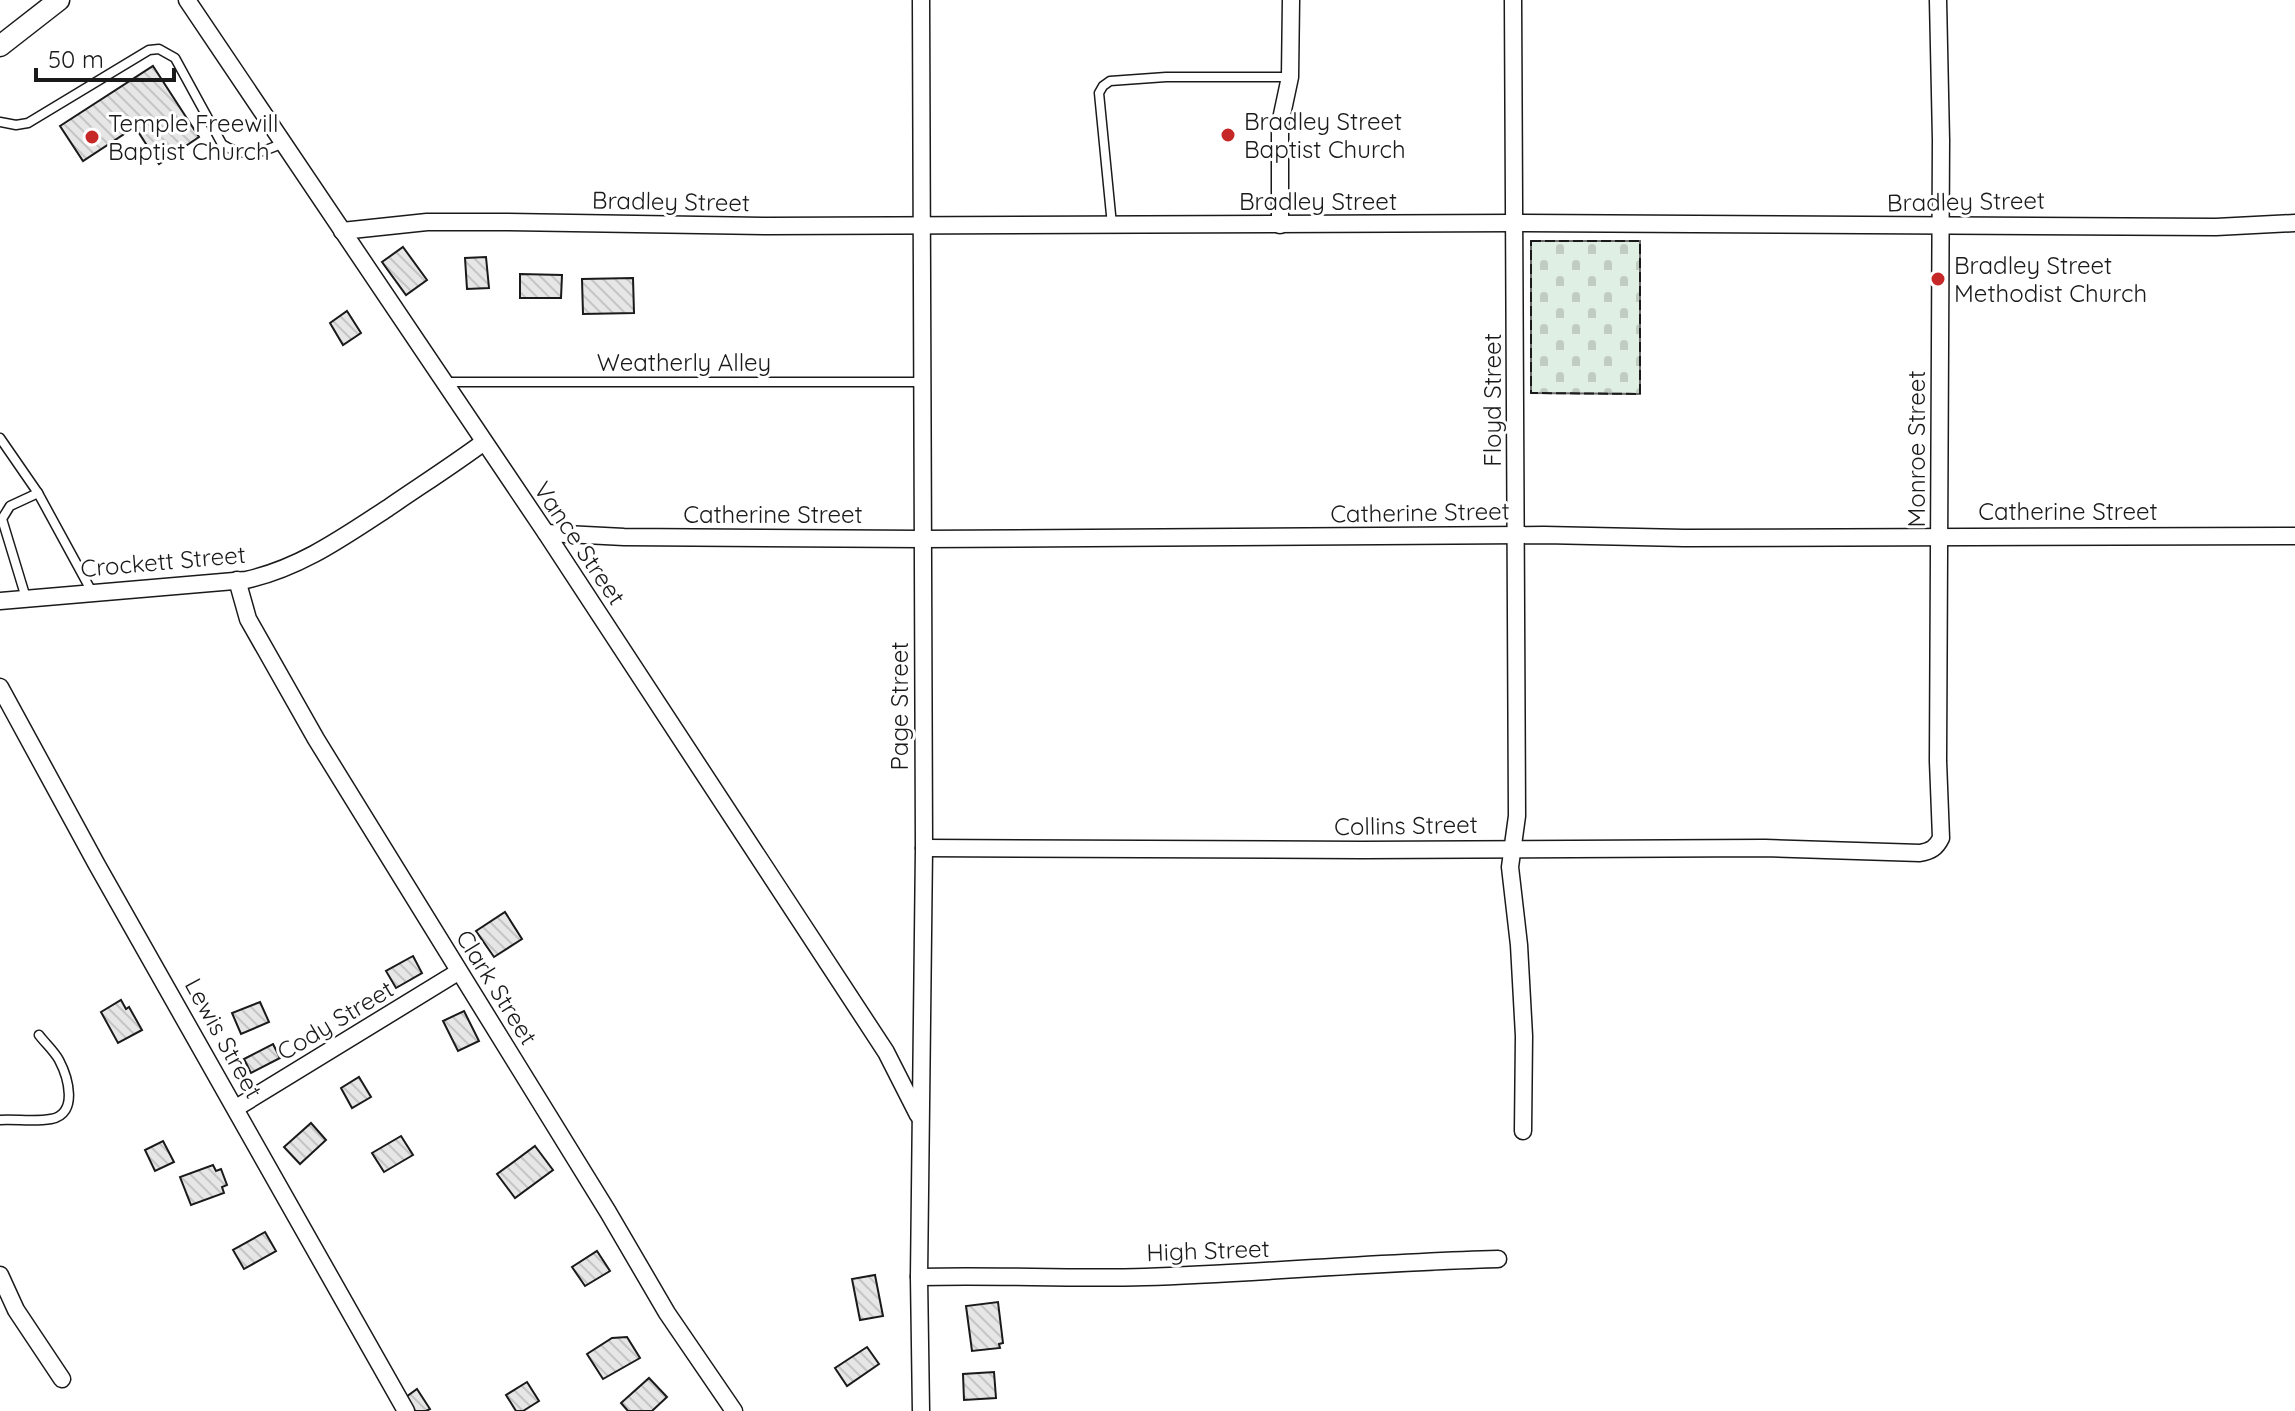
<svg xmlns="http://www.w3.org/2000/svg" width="2295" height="1411" font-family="Quicksand,sans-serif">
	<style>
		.cemetery { fill: url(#cemetery-stones); stroke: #6a6a6a; stroke-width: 2 }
		.building { fill: url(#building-back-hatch); stroke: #1a1a1a; stroke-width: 2 }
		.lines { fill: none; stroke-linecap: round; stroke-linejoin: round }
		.service-casing { stroke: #1a1a1a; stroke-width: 11 }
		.minor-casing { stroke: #1a1a1a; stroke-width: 19 }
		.tertiary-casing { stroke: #1a1a1a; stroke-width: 23 }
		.service { stroke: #fff; stroke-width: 8 }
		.minor { stroke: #fff; stroke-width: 16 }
		.tertiary { stroke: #fff; stroke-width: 20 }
		.fence { stroke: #1a1a1a; stroke-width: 2; stroke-dasharray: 10 4; stroke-linecap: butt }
		.poi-dot { fill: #c62828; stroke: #fff; stroke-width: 3 }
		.labels { text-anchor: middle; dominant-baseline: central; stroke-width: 6; stroke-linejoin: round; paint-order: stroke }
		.poi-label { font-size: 24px; fill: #1a1a1a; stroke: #fff; text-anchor: start }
		.street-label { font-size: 24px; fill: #1a1a1a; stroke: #fff }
	</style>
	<defs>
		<pattern id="cemetery-stones" width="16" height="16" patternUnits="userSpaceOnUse" patternTransform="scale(2)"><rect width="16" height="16" fill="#e0efe3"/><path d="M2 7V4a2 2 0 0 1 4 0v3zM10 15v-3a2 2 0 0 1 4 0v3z" fill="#c0ccc2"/></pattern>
		<pattern id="building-back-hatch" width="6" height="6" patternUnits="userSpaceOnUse" patternTransform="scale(2)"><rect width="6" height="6" fill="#e6e6e6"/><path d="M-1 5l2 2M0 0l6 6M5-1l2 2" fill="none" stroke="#c5c5c5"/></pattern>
	</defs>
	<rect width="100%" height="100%" fill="#fff"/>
	<polygon class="cemetery" points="1531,241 1640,241 1640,394 1531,393"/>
	<g class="building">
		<polygon points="153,66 199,137 159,164 135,127 83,161 60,126"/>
		<polygon points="403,247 427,280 406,295 382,262"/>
		<polygon points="486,257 489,288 467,289 465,258"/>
		<polygon points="520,274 562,275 561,298 520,298"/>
		<polygon points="633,278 634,313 583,314 582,279"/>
		<polygon points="347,311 361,333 343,345 330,323"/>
		<polygon points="505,912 522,939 494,957 476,931"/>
		<polygon points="413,956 422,973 396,988 386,971"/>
		<polygon points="121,1000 126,1009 129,1007 142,1030 118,1043 101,1012"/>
		<polygon points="260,1002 269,1022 241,1034 232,1013"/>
		<polygon points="464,1011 479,1041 458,1051 443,1021"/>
		<polygon points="273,1044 280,1058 251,1073 244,1059"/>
		<polygon points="359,1077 371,1097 352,1108 341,1088"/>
		<polygon points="311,1123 326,1140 300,1164 284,1147"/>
		<polygon points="401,1136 413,1155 384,1172 372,1153"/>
		<polygon points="163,1141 174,1162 155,1171 145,1150"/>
		<polygon points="535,1146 553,1170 515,1198 497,1174"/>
		<polygon points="213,1165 216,1171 221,1169 227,1185 222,1187 224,1193 191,1205 180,1177"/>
		<polygon points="265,1232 276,1251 244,1269 233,1250"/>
		<polygon points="597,1251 610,1271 585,1286 572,1267"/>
		<polygon points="875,1275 883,1316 860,1320 852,1279"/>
		<polygon points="998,1302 1003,1343 999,1344 1000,1348 972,1351 966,1306"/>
		<polygon points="627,1337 640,1358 603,1379 587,1354 612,1338"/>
		<polygon points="867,1347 879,1364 847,1386 835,1368"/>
		<polygon points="994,1372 996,1398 964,1400 963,1374"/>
		<polygon points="649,1378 667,1397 652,1411 628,1411 621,1403"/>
		<polygon points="527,1382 539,1401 523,1411 516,1411 506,1395"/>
		<polygon points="417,1389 430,1409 426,1411 415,1411 406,1397"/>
	</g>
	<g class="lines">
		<g class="service-casing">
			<g id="service">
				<path d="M0,122L16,125L28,123L149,50L159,49L175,58L222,144C245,159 259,154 283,143"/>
				<polyline points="1112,225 1099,93 1103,86 1110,81 1166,77 1290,77"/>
				<polyline points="446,382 923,382"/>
				<polyline points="0,438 38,493 92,592"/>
				<polyline points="26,598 2,519 10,506 38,493"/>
				<path d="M0,1120C16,1119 35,1122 51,1119C79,1114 68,1077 59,1060C54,1051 45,1043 39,1035"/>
			</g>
		</g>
		<g class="minor-casing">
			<g id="minor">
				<polyline points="187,0 546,533 886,1052 918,1115"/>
				<polyline points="1513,0 1517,816 1510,867 1519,945 1524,1036 1523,1131"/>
				<polyline points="1280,225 1280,124 1290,77 1291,0"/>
				<polyline points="342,231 427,222 507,222 768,226 1514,223 2216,227 2295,223"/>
				<polyline points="546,533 624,537 922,539 1544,535 1684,538 2295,536"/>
				<polyline points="237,580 248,619 316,739 608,1212 667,1313 734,1411"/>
				<path d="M0,601L246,580C300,568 342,538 388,508C420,486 453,465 484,442"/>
				<polyline points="0,687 97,865 406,1411"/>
				<path d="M924,848L1362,850L1765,848L1920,853C1931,851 1936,848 1941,838L1938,761L1941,140L1938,0"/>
				<polyline points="236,1108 458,972"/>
				<polyline points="0,1275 16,1310 62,1379"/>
				<path d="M919,1277C994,1275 1070,1279 1145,1277C1263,1273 1380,1262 1498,1259"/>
				<polyline points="921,1411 919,1277 924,848 921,0"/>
			</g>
		</g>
		<g class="tertiary-casing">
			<polyline id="tertiary" points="0,46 59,0"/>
		</g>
		<use href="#service" class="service"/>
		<use href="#minor" class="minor"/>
		<use href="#tertiary" class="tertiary"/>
		<polygon class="fence" points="1531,241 1640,241 1640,394 1531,393"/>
	</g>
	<g class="poi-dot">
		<circle cx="1228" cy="135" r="8"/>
		<circle cx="92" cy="137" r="8"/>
		<circle cx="1938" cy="279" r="8"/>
	</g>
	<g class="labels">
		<g class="poi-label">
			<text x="1244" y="121">Bradley Street<tspan x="1244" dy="28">Baptist Church</tspan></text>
			<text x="108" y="123">Temple Freewill<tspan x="108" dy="28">Baptist Church</tspan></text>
			<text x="1954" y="265">Bradley Street<tspan x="1954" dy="28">Methodist Church</tspan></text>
		</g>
		<g class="street-label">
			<text transform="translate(671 201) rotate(1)">Bradley Street</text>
			<text x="1318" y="201">Bradley Street</text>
			<text transform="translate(1966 201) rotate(-1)">Bradley Street</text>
			<text x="684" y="362">Weatherly Alley</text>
			<text transform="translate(1492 400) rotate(-90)">Floyd Street</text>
			<text transform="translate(1916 449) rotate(-90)">Monroe Street</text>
			<text x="2068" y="511">Catherine Street</text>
			<text transform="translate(1420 512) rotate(-1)">Catherine Street</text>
			<text x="773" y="514">Catherine Street</text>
			<text transform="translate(580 543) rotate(56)">Vance Street</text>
			<text transform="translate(163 561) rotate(-5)">Crockett Street</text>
			<text transform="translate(899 706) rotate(-90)">Page Street</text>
			<text transform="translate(1406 825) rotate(-1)">Collins Street</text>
			<text transform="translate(497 987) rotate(58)">Clark Street</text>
			<text transform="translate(335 1020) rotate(-31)">Cody Street</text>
			<text transform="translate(224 1038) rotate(61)">Lewis Street</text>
			<text transform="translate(1208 1250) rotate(-2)">High Street</text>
		</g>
	</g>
	<path d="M36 68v12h138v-12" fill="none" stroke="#1a1a1a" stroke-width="4"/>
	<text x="48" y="68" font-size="24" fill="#1a1a1a" stroke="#ffffff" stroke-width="6" paint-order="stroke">50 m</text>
</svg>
